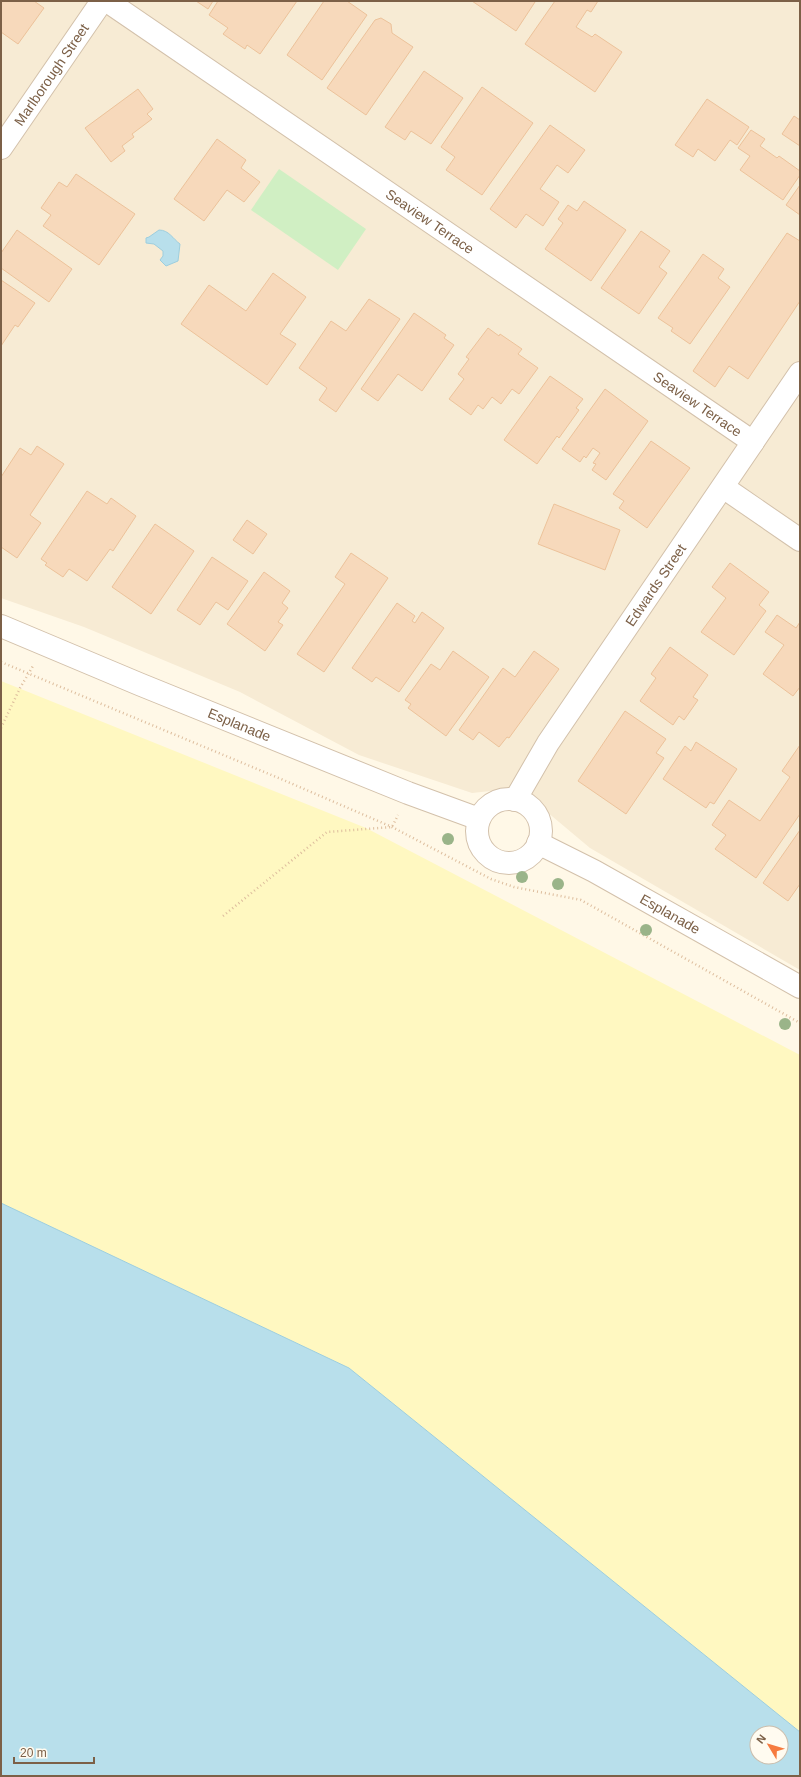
<svg xmlns="http://www.w3.org/2000/svg" width="801" height="1777" font-family="Helvetica,sans-serif">
	<style>
		.residential { fill: #f7ebd4 }
		.green { fill: #d0efc3 }
		.sand { fill: #fff8c1 }
		.water { fill: #b8dfeb; stroke: #9dcede; fill-rule: evenodd }
		.building { fill: #f7d9bb; stroke: #ecc29a }
		.lines { fill: none; stroke-linecap: round; stroke-linejoin: round }
		.minor-casing { stroke: #d3c1ab; stroke-width: 24 }
		.path { stroke: #ddbd9d; stroke-width: 2.5; stroke-dasharray: 1 3; stroke-linecap: butt }
		.minor { stroke: #fff; stroke-width: 22 }
		.tree { fill: #9ab489 }
		.labels { text-anchor: middle; dominant-baseline: central; stroke-width: 3; stroke-linejoin: round; paint-order: stroke }
		.street-label { font-size: 14px; fill: #7c6047; stroke: #fffbf0 }
	</style>
	<rect width="100%" height="100%" fill="#fff8e7"/>
	<polygon class="residential" points="1,1 800,1 800,970 590,848 528,796 500,790 472,793 359,755 240,692 84,627 1,598"/>
	<polygon class="green" points="279,169 366,229 338,270 251,210"/>
	<polygon class="sand" points="1,681 366,828 800,1055 800,1732 349,1368 1,1203"/>
	<g class="water">
		<path d="M159,230C169,230 173,239 180,244L178,261L166,266L160,260L163,256V251L154,244L146,243V238L149,237Z"/>
		<path d="M1,1203L349,1368L800,1732V1776H1ZM757,1733H781V1757H757Z"/>
	</g>
	<g class="building">
		<polygon points="1,1 34,1 44,8 18,44 1,32"/>
		<polygon points="196,1 213,1 208,9"/>
		<polygon points="218,1 297,1 260,54 247,45 245,49 223,34 228,28 209,15"/>
		<polygon points="324,1 347,1 367,15 322,80 287,55"/>
		<polygon points="472,1 533,1 535,2 516,31"/>
		<polygon points="555,1 598,1 591,12 587,10 576,27 592,37 595,34 622,52 595,92 525,44"/>
		<polygon points="381,18 391,24 392,33 413,47 366,115 327,88 375,20"/>
		<polygon points="424,71 463,98 431,144 411,131 405,140 385,127"/>
		<polygon points="482,87 533,123 482,195 446,170 455,157 441,147"/>
		<polygon points="138,89 153,109 147,114 152,119 132,134 134,137 122,146 125,151 111,162 85,128"/>
		<polygon points="707,99 749,127 737,145 730,140 715,161 698,149 693,157 675,145"/>
		<polygon points="794,116 800,120 800,146 782,134"/>
		<polygon points="550,125 585,150 568,173 557,165 540,189 559,202 543,226 526,214 516,228 490,209"/>
		<polygon points="751,130 765,139 760,146 777,158 779,156 800,171 800,175 783,200 740,170 750,156 738,148"/>
		<polygon points="217,139 246,160 241,168 260,182 244,202 227,190 204,221 174,199"/>
		<polygon points="76,174 135,214 99,265 43,226 51,215 41,208 59,182 67,187"/>
		<polygon points="800,185 800,215 786,205"/>
		<polygon points="584,201 626,230 591,281 545,249 563,223 558,219 568,205 577,211"/>
		<polygon points="17,230 72,269 49,302 1,268 1,253"/>
		<polygon points="641,231 670,251 659,267 667,273 639,314 601,288"/>
		<polygon points="787,233 800,241 800,301 748,379 729,366 715,387 693,371"/>
		<polygon points="703,254 724,269 718,278 730,287 690,344 671,331 673,328 658,318"/>
		<polygon points="273,273 306,297 280,334 296,344 267,385 181,324 209,285 246,311"/>
		<polygon points="1,280 35,303 18,327 15,325 1,346"/>
		<polygon points="369,299 400,319 336,412 319,400 327,388 299,368 331,321 346,331"/>
		<polygon points="414,313 446,335 444,338 454,345 422,391 398,374 378,401 361,389"/>
		<polygon points="488,328 499,336 500,334 522,349 518,354 538,368 519,394 512,389 501,404 492,397 483,409 478,405 471,415 449,399 464,379 458,374 469,359 466,357"/>
		<polygon points="550,376 583,399 576,408 579,410 559,438 557,436 537,464 504,440"/>
		<polygon points="605,389 648,421 606,480 592,470 596,464 593,463 600,453 593,448 586,458 584,456 580,462 562,449"/>
		<polygon points="651,441 690,468 647,528 619,508 624,501 613,494"/>
		<polygon points="37,446 64,464 30,515 41,523 17,558 1,547 1,477 20,448 31,455"/>
		<polygon points="87,491 107,504 111,498 136,516 113,551 110,549 87,581 69,569 63,577 45,565 47,563 41,559"/>
		<polygon points="554,504 620,530 605,570 538,544"/>
		<polygon points="247,520 267,534 253,554 233,540"/>
		<polygon points="155,524 194,551 151,614 112,587"/>
		<polygon points="351,553 388,578 324,672 297,654 345,584 335,577"/>
		<polygon points="212,557 248,581 228,610 216,602 200,625 177,610"/>
		<polygon points="730,563 769,592 759,605 766,611 734,655 701,632 726,598 712,587"/>
		<polygon points="264,572 290,591 282,603 288,608 278,622 283,625 265,651 227,624"/>
		<polygon points="397,603 415,616 412,621 415,623 422,612 444,628 399,692 376,677 372,682 352,668"/>
		<polygon points="777,615 796,628 800,622 800,687 793,696 763,674 784,645 765,632"/>
		<polygon points="670,647 708,675 693,697 698,700 684,720 679,716 673,725 640,701 656,678 651,674"/>
		<polygon points="453,651 489,677 446,736 408,708 411,704 405,700 431,664 440,670"/>
		<polygon points="534,651 559,669 509,738 507,737 499,747 479,732 473,740 459,730 503,668 515,677"/>
		<polygon points="625,711 666,739 656,753 664,758 626,814 578,781"/>
		<polygon points="696,742 737,769 714,804 710,802 706,808 663,779 685,746 691,751"/>
		<polygon points="800,745 800,814 756,878 715,849 726,835 712,825 729,800 760,821 790,777 782,771"/>
		<polygon points="800,830 800,884 788,901 763,883"/>
	</g>
	<g class="lines">
		<g class="minor-casing">
			<g id="minor">
				<path id="s1" d="M107,1L753,442"/>
				<path id="s2" d="M1,148L102,1"/>
				<polyline points="723,487 800,540"/>
				<path id="s3" d="M1,626L139,684L408,793L479,819"/>
				<circle cx="509" cy="831" r="32"/>
				<path id="s4" d="M515,800L548,743L800,373"/>
				<path id="s5" d="M538,843L594,871L800,987"/>
			</g>
		</g>
		<g class="path">
			<polyline points="1,662 281,779 392,827 491,879 514,887 581,900 800,1023"/>
			<polyline points="1,728 20,688 33,666"/>
			<polyline points="223,916 327,832 392,827 398,815"/>
		</g>
		<use href="#minor" class="minor"/>
	</g>
	<g class="tree">
		<circle cx="448" cy="839" r="6"/>
		<circle cx="522" cy="877" r="6"/>
		<circle cx="558" cy="884" r="6"/>
		<circle cx="646" cy="930" r="6"/>
		<circle cx="785" cy="1024" r="6"/>
	</g>
	<g class="labels">
		<g class="street-label">
			<text stroke="none"><textPath href="#s2" startOffset="89">Marlborough Street</textPath></text>
			<text stroke="none"><textPath href="#s1" startOffset="391">Seaview Terrace</textPath></text>
			<text stroke="none"><textPath href="#s1" startOffset="715">Seaview Terrace</textPath></text>
			<text stroke="none"><textPath href="#s4" startOffset="257">Edwards Street</textPath></text>
			<text stroke="none"><textPath href="#s3" startOffset="258">Esplanade</textPath></text>
			<text stroke="none"><textPath href="#s5" startOffset="150">Esplanade</textPath></text>
		</g>
	</g>
	<rect width="801" height="1777" fill="none" stroke="#7c6047" stroke-width="4"/>
	<g transform="translate(769 1745) rotate(308)"><circle r="19" fill="#fffbf0" stroke="#cbbdac"/>
	<path d="M0-3L7 15L0 10L-7 15Z" fill="#f67b3f"/>
	<text y="-6" font-size="11" font-weight="bold" text-anchor="middle" fill="#7c6047">N</text>
	</g>
	<path d="M14 1757v6h80v-6" fill="none" stroke="#7c6047" stroke-width="2"/>
	<text x="20" y="1757" font-size="12" fill="#7c6047" stroke="#fffbf0" stroke-width="3" paint-order="stroke">20 m</text>
</svg>
